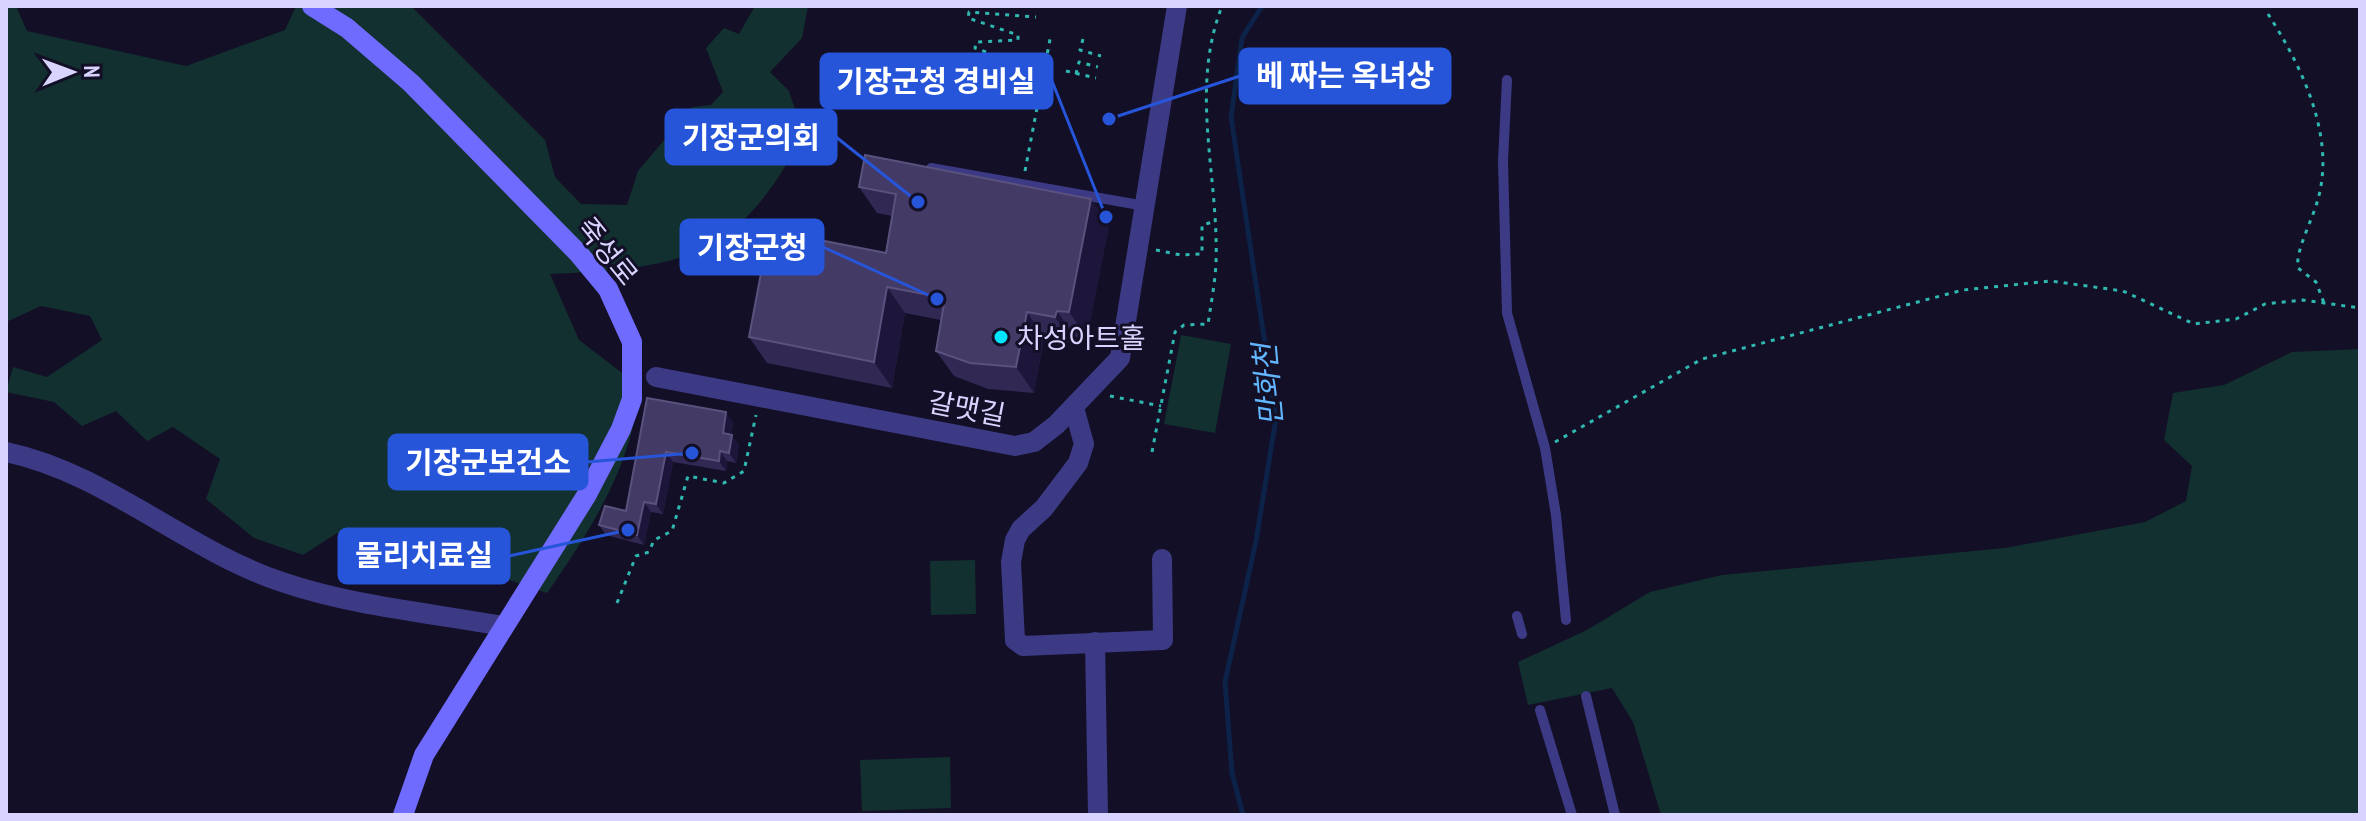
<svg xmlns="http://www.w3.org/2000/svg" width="2366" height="821" font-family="'PT Sans Narrow','Noto Sans KR',sans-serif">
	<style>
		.green { fill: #12302f }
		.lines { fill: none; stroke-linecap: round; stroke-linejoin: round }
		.stream { stroke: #0c2248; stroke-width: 5 }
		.path { stroke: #2fb8b0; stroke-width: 3; stroke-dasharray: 4 6; stroke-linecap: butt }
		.lane { stroke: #3d3a85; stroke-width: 10 }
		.street { stroke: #3d3a85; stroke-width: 20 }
		.secondary { stroke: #6f6bff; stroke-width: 20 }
		.wall { fill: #312854 }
		.shaded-wall { fill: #1d163a }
		.building { fill: #433a66; stroke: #5a527e; stroke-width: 2 }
		.poi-dot { fill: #00e5ff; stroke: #130f26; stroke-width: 3 }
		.labels { text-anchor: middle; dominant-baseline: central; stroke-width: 6; stroke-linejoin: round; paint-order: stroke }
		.street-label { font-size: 28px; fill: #d9d4ff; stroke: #130f26 }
		.poi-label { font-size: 28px; fill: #d9d4ff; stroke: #130f26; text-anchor: start }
		.water-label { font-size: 30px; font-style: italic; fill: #62b6ff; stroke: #130f26 }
		.leader { fill: none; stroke: #2655da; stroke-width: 3 }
		.callout-dot { fill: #2655da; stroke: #130f26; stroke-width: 3 }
		.callout { fill: #2655da; stroke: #2655da; stroke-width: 3 }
		.callout-label { font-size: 30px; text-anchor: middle; font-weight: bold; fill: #fff }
	</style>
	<rect width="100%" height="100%" fill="#130f26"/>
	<g class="green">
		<path d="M6,6H16L27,31L186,66L285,30L296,6H411L545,140L555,177L581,204L627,205L638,171L692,107L711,105L723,92L706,48L724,28L739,34L755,6H808L802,38L770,72L789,91L803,134C739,260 681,268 550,274L579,340L638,385C638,458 587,536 547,593L480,570L337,533L303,555L254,538L206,499L220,459L173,427L147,441L116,411L82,426L54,402L6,392L13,367L47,377L102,340L90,316L41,306L6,322Z"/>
		<polygon points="1181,335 1231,344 1215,433 1164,424"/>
		<polygon points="2360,349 2360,815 1661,815 1633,722 1612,688 1528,705 1518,662 1587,630 1650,592 1722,575 2005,548 2145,522 2186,501 2192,466 2164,440 2173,393 2224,385 2292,352"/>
		<polygon points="975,560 976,614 931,615 930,561"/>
		<polygon points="950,757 951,808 862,811 860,760"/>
	</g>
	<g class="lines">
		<polyline class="stream" points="1243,815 1232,773 1225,682 1256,541 1276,418 1231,117 1242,38 1262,6"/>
		<g class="path">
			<path d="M2268,14C2301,65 2336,136 2318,199C2313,219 2295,251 2298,268L2316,282L2324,303"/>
			<polyline points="1083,39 1080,50 1101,56"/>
			<polyline points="1015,71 1016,63 975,48 976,42 1018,40 1018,35 968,18 969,12 1036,17"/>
			<polyline points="1066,71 1096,78"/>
			<polyline points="1076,74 1079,62 1098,67"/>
			<polyline points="1025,171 1051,34"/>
			<polyline points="1156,250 1181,255 1202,254 1202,225 1213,222"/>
			<polyline points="1110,396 1161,406"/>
			<polyline points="1555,442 1702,359 1963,290 2051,281 2123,291 2194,324 2236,319 2265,304 2303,300 2360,308"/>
			<path d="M1152,452L1175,332L1184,325L1208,324C1211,304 1215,283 1216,263C1219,175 1189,91 1222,6"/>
			<polyline points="617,603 636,556 649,552 654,540 672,531 688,476 724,483 744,471 756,415"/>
		</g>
		<g class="lane">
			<polyline points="1507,80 1503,161 1507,313 1545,448 1556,515 1566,620"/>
			<polyline points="931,168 1145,206"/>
			<polyline points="1517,616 1522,634"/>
			<polyline points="1586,696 1615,815"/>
			<polyline points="1540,710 1572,815"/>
		</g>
		<g class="street">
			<polyline points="656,377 1015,446 1034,442 1056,425 1120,358 1177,6"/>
			<polyline points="1074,408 1084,444 1078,463 1044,508 1021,529 1015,540 1011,562 1015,640 1023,646 1163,640 1162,559"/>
			<path d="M6,452C106,473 186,550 282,582C352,606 431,613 503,626"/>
			<polyline points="1095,642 1098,815"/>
		</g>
		<polyline class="secondary" points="312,6 347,28 411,83 579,254 608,289 632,342 632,399 621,429 586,496 424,755 403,815"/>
	</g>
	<g class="wall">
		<polygon points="972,59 979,76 975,82 965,82 957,73"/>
		<polygon points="859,187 1109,225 1087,337 1075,337 1073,343 1044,338 1034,393 988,389 954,376 936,351 941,320 905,313 892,388 767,363 749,337 799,259 886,253 892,216 877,213"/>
		<polygon points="647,398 733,422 731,435 739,445 736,463 727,461 726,471 673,462 663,514 651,512 644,545 606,535 599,525 626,511"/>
	</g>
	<g class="shaded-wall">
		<polygon points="972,59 979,76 975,82 972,78"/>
		<polygon points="1091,199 1109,225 1087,337 1069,312"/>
		<polygon points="887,287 905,313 892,388 874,362"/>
		<polygon points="1057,311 1075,337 1073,343 1055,317"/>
		<polygon points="1027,312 1044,338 1034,393 1016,367"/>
		<polygon points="726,412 733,422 730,443 723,433"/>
		<polygon points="732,435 739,445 736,463 729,453"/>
		<polygon points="720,451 727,461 726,471 719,461"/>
		<polygon points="666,452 673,462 663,514 656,504"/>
		<polygon points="644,502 651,512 644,545 637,535"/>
	</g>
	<g class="building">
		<polygon points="865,155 1091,199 1069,312 1057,311 1055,317 1027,312 1016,367 970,363 936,351 945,298 887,287 874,362 749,337 765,252 799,259 804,237 886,253 896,194 859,187"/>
		<polygon points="647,398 726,412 723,433 732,435 729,453 720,451 719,461 666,452 656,504 644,502 637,535 599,525 605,506 626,511"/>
	</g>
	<circle class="poi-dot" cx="1001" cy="337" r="8"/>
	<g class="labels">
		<g class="street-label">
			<text transform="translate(608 251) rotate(51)">죽성로</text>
			<text transform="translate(967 408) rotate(11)">갈맷길</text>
		</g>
		<g class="poi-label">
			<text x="1017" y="337">차성아트홀</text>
		</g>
		<g class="water-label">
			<text transform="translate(1267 385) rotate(-95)">만화천</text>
		</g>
	</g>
	<path class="leader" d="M1109 119L1240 76M1106 217L1052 81M918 202L836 137M937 299L823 247M692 453L587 462M628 530L509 556"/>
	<g class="callout-dot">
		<circle cx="1109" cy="119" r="8"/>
		<circle cx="1106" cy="217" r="8"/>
		<circle cx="918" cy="202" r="8"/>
		<circle cx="937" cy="299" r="8"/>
		<circle cx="692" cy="453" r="8"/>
		<circle cx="628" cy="530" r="8"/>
	</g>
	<g class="callout">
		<rect x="1240" y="49" width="210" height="54" rx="8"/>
		<rect x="821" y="54" width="231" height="54" rx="8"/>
		<rect x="666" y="110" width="170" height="54" rx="8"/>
		<rect x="681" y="220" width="142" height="54" rx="8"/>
		<rect x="389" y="435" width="198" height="54" rx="8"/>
		<rect x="339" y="529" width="170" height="54" rx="8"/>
	</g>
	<g class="callout-label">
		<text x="1345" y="86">베 짜는 옥녀상</text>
		<text x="936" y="92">기장군청 경비실</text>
		<text x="751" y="148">기장군의회</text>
		<text x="752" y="258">기장군청</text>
		<text x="488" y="473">기장군보건소</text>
		<text x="424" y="566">물리치료실</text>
	</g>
	<rect width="2366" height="821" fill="none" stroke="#d9d4ff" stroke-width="16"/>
	<g transform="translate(72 72) rotate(89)" stroke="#130f26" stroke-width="6" paint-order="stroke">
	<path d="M0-6L14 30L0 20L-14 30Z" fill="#d9d4ff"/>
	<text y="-12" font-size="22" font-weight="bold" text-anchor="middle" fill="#d9d4ff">N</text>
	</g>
</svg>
